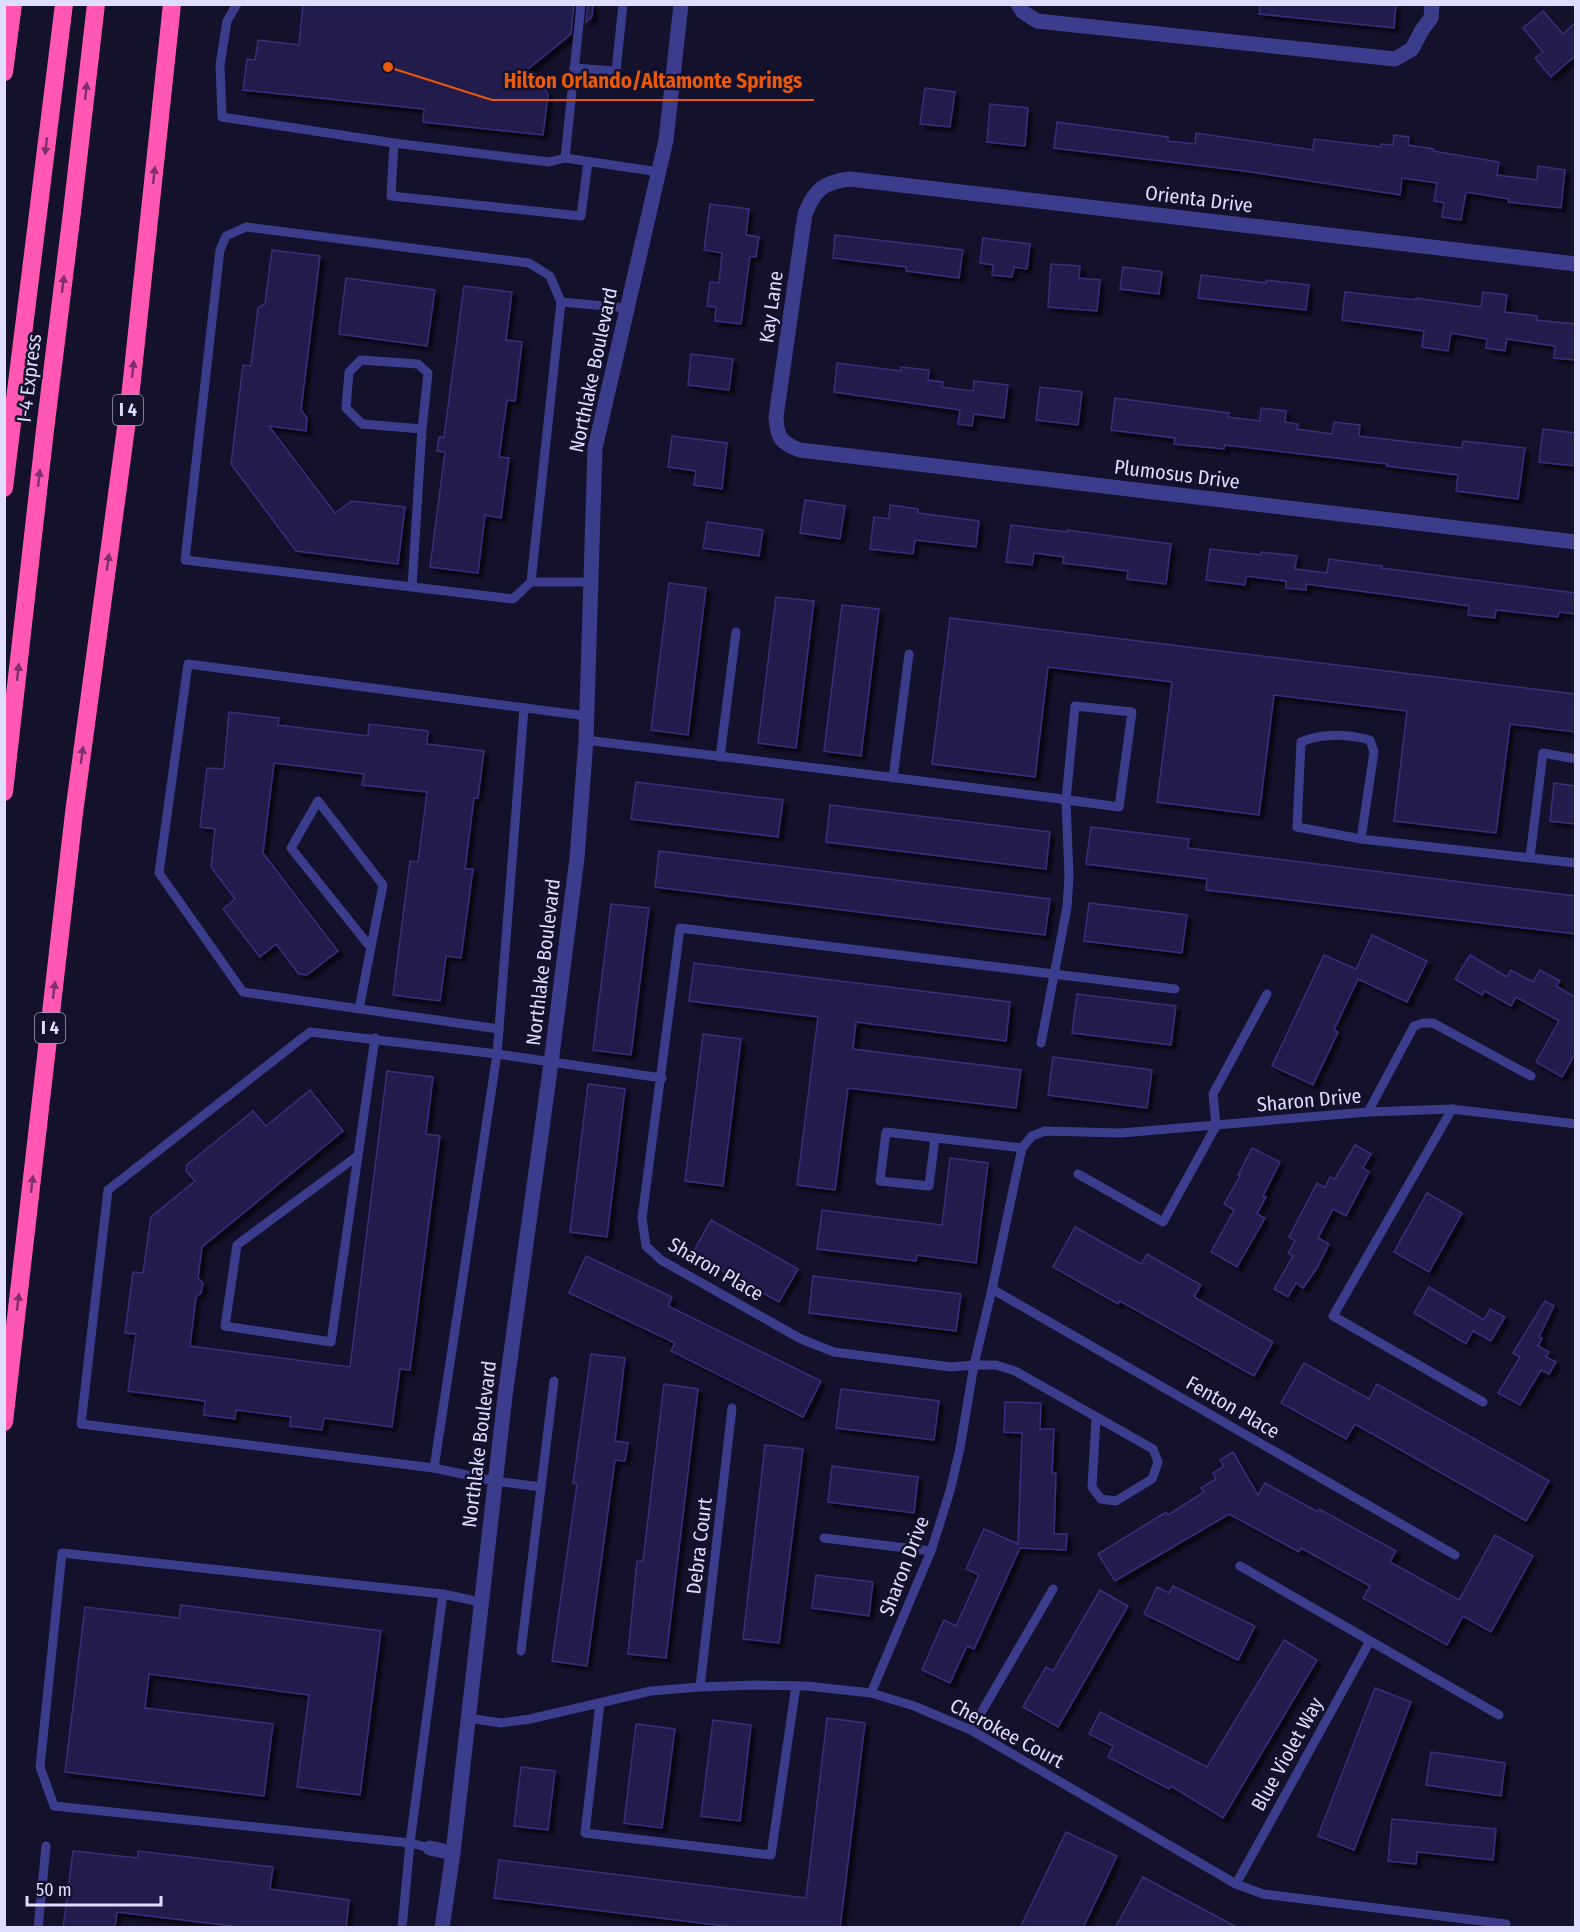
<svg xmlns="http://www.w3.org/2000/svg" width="1580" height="1932" font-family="'Fira Sans Condensed',sans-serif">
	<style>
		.building { fill: #231c4e; stroke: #382e7a; stroke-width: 1.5; filter: url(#shadow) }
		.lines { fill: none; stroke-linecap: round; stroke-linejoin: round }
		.lane { stroke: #3b3d8c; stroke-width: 9 }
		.street { stroke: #3b3d8c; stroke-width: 15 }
		.highway { stroke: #ff57b2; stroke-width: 18 }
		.oneway { fill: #7e3068 }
		.labels { text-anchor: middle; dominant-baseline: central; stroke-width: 5; stroke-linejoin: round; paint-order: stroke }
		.shield { fill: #14112c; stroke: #a19fc0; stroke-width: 1.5 }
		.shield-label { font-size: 18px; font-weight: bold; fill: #dedcff }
		.street-label { font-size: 20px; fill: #dedcff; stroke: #14112c }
		.leader { fill: none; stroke: #e8590c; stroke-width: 2 }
		.callout-dot { fill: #e8590c; stroke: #14112c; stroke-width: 2 }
		.callout-label { font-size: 21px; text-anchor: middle; font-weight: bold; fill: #e8590c; stroke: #14112c; stroke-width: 5; stroke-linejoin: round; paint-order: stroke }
	</style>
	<defs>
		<filter id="shadow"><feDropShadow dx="4.5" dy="4.5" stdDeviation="1.5" flood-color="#0009"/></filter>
	</defs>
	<rect width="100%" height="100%" fill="#14112c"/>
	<g class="building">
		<polygon points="303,4 574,4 571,34 511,83 540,86 546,91 548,95 543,135 423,122 424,109 243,90 247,59 255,60 258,40 299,45"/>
		<polygon points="588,4 593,4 592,17 586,22"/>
		<polygon points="1260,4 1396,4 1394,28 1259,14"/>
		<polygon points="1543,11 1563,34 1575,23 1575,56 1551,77 1535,58 1543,52 1523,28"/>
		<polygon points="925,88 955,92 950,127 920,124"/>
		<polygon points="990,104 1028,108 1025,146 987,142"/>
		<polygon points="1057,122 1168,137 1168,141 1195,144 1196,133 1313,150 1314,139 1381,147 1381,144 1393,145 1394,135 1409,137 1408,145 1434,149 1433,151 1499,162 1497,175 1537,180 1538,166 1565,170 1561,208 1508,202 1509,199 1466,192 1461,220 1442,217 1444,203 1434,201 1437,183 1402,178 1400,195 1244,171 1054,148"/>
		<polygon points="710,204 749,209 746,235 759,237 756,257 750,256 741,324 715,321 716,307 707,306 710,282 719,283 722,253 704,250"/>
		<polygon points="835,235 963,250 959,278 906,271 906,267 833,258"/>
		<polygon points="983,238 1030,244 1027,269 1014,267 1012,277 992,275 993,265 980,263"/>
		<polygon points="272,250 320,256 301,410 307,418 306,431 269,426 335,513 352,501 405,507 398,564 296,551 231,464 243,365 251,366 258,308 265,304"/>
		<polygon points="1051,264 1080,266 1079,278 1100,280 1097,311 1048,307"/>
		<polygon points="1123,267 1162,272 1159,294 1120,289"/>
		<polygon points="1201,275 1266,283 1266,280 1309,285 1306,310 1198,298"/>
		<polygon points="346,278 435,290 427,346 339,334"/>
		<polygon points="464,286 512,292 506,340 522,342 515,401 507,400 499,457 509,458 501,518 485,515 478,573 430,567 445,452 437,451 439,437 444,437"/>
		<polygon points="1345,292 1416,300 1416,298 1481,307 1483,292 1507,295 1505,312 1537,316 1536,320 1575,324 1575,360 1554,358 1555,346 1507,339 1505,351 1486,348 1487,339 1451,333 1448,351 1422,347 1424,331 1342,320"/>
		<polygon points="691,354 733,359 729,390 688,385"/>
		<polygon points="837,363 901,371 901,367 929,370 928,380 943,382 942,387 973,391 974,381 1008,385 1004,418 974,414 972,426 958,424 960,410 834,392"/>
		<polygon points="1040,387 1082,392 1078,425 1036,420"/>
		<polygon points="1115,398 1229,413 1228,417 1260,421 1261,408 1286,411 1285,422 1298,424 1297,429 1332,434 1334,422 1360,425 1359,436 1462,448 1463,441 1525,448 1518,499 1456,491 1458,475 1387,466 1387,464 1225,445 1224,449 1174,444 1175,438 1111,430"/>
		<polygon points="1543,429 1575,433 1575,466 1539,462"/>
		<polygon points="672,436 727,443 722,489 694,485 696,471 668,467"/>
		<polygon points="805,500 845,506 840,539 800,533"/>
		<polygon points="890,505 918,509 918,513 979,521 976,547 915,540 913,554 870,549 874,517 889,519"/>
		<polygon points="707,522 763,530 759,556 703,548"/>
		<polygon points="1011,525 1067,532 1067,530 1171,544 1166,584 1127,579 1128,571 1063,563 1064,557 1034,553 1032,565 1006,562"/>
		<polygon points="1210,549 1261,555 1261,552 1297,556 1295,569 1327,573 1329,559 1382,566 1381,568 1575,593 1575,614 1559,612 1558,617 1496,610 1495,618 1468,615 1469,606 1390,595 1306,584 1306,590 1286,588 1286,581 1246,576 1245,585 1206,580"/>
		<polygon points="669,583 706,588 688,735 651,730"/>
		<polygon points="776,597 814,601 796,748 758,743"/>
		<polygon points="842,605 879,609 861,756 824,751"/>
		<polygon points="950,618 1575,694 1575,732 1510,724 1496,833 1394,821 1407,711 1274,695 1259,815 1157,802 1172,682 1048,667 1035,777 932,764"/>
		<polygon points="229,712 279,718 278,725 368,736 369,724 428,731 427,744 484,751 478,798 474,798 465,869 473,869 461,958 446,956 440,1001 393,995 410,861 418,862 427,792 362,785 364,774 274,763 263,853 338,951 307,975 299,974 276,944 260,957 223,909 235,899 211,867 215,829 200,827 207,768 224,769"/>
		<polygon points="636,782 783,800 778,837 631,819"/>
		<polygon points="1554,783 1575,786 1575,824 1550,821"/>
		<polygon points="830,805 1050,832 1046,869 826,842"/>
		<polygon points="1091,827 1189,839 1188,848 1575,896 1575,934 1206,890 1207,879 1086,864"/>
		<polygon points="659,851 1050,899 1045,935 655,887"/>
		<polygon points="1089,903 1187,915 1182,953 1084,941"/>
		<polygon points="611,904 649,908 631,1055 593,1050"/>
		<polygon points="1372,935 1427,961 1407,1002 1358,979 1334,1030 1338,1032 1313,1085 1272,1066 1324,955 1356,969"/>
		<polygon points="1470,955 1507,977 1511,970 1533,982 1540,970 1560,981 1556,986 1575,997 1575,1054 1562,1077 1536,1062 1559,1021 1516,997 1511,1006 1485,991 1482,995 1455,979"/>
		<polygon points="694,963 1010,1002 1006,1041 856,1022 853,1049 1021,1070 1016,1108 848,1088 835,1190 797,1185 818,1017 689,1001"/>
		<polygon points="1077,994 1176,1006 1171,1045 1072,1033"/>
		<polygon points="703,1034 741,1039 723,1186 685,1181"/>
		<polygon points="1053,1057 1152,1070 1147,1108 1048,1095"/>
		<polygon points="387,1071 433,1077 426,1134 440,1136 410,1370 400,1369 392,1427 324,1418 322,1430 290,1426 291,1417 236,1410 235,1419 204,1415 205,1401 128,1391 136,1334 125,1333 133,1272 143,1273 151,1217 195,1181 186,1171 187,1165 253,1111 266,1126 310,1090 343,1131 202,1247 198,1278 203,1283 201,1293 196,1297 190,1346 350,1367"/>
		<polygon points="588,1084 625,1089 607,1237 570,1232"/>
		<polygon points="1355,1145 1371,1154 1363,1168 1369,1172 1346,1216 1333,1209 1318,1238 1329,1244 1317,1268 1303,1288 1296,1283 1288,1297 1274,1289 1293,1256 1288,1253 1295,1241 1289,1237 1317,1183 1325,1188 1330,1177 1335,1179"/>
		<polygon points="1252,1148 1280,1162 1263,1196 1266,1197 1257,1214 1265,1218 1237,1267 1211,1252 1234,1210 1224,1204 1240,1176 1238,1175"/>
		<polygon points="950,1158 988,1163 976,1263 917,1255 916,1261 817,1249 822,1210 942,1225"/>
		<polygon points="1427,1193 1462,1213 1429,1272 1394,1252"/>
		<polygon points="711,1220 798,1269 779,1302 692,1254"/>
		<polygon points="1075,1227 1141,1264 1147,1254 1201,1285 1194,1297 1273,1342 1254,1376 1120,1301 1118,1304 1053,1267"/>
		<polygon points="586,1256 672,1297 668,1306 821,1381 803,1417 671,1351 675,1343 569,1293"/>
		<polygon points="813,1276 961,1294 956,1331 809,1313"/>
		<polygon points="1429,1287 1484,1320 1490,1309 1505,1317 1491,1341 1473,1331 1466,1344 1414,1313"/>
		<polygon points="1545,1301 1554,1306 1539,1337 1542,1338 1538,1346 1549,1352 1546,1357 1556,1362 1549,1374 1541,1370 1520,1405 1498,1393 1520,1357 1513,1353"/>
		<polygon points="591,1354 625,1358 615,1441 628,1443 625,1461 615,1460 587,1666 552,1661 577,1484 573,1483"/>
		<polygon points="1304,1363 1369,1399 1377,1384 1549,1481 1526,1521 1355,1424 1346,1439 1281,1403"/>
		<polygon points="664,1384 698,1389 666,1658 628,1654 637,1561 643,1561"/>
		<polygon points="841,1389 939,1401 934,1440 836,1428"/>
		<polygon points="1005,1402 1041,1403 1040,1429 1054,1429 1052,1473 1056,1473 1054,1534 1067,1534 1066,1550 1020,1548 974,1649 967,1646 950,1683 922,1670 944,1620 956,1626 979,1575 966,1569 984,1529 1018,1544 1022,1433 1004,1432"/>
		<polygon points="765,1445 803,1449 779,1643 743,1639"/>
		<polygon points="1233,1452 1258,1495 1265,1483 1318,1512 1319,1509 1396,1551 1390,1562 1459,1600 1495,1535 1533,1556 1491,1632 1463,1616 1447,1645 1363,1598 1370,1586 1301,1548 1299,1552 1229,1514 1115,1581 1098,1554 1166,1512 1168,1515 1204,1492 1201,1488 1216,1479 1213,1473 1224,1466 1220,1460"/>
		<polygon points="832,1466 918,1477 914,1513 828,1502"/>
		<polygon points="816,1575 873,1582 869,1616 812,1608"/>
		<polygon points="1173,1586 1255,1626 1238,1660 1144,1614 1157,1587 1169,1593"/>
		<polygon points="1100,1590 1128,1606 1058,1727 1023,1707 1046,1667 1053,1671"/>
		<polygon points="181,1605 381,1631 360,1795 297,1787 309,1695 149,1674 145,1708 273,1724 264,1796 65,1772 85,1607 179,1618"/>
		<polygon points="1284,1640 1317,1660 1223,1818 1171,1786 1169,1789 1108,1757 1113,1746 1089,1734 1100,1712 1207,1767"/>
		<polygon points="1375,1688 1411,1702 1354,1850 1318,1836"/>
		<polygon points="827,1718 865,1723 840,1928 742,1928 494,1898 499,1860 806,1898"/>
		<polygon points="713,1720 751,1725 740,1821 701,1816"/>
		<polygon points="636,1724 675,1729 662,1828 624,1823"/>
		<polygon points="1431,1752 1505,1763 1501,1796 1426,1785"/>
		<polygon points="521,1767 555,1771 548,1830 514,1826"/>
		<polygon points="1392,1819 1496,1829 1493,1860 1417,1852 1416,1864 1388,1861"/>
		<polygon points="1066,1832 1117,1856 1083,1928 1020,1928"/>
		<polygon points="73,1851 138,1858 138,1851 273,1867 270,1889 349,1900 346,1928 248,1928 117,1912 115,1928 63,1928"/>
		<polygon points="1143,1877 1238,1928 1115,1928"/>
	</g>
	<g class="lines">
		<g class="lane">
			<polyline points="237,4 227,21 220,65 222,117 394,143 391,196 581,216 588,162"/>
			<polyline points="581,4 565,158 659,172"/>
			<polyline points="574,68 616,71 623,4"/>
			<polyline points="394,143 549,162 565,158"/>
			<polyline points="531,582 561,302"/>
			<polyline points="591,582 531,582 513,599 185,560 220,250 226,236 246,227 529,263 550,276 561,302 627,308"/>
			<polyline points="412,587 422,429 362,424 346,408 349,372 361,360 418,364 428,373 422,429"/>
			<path d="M586,740C763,762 941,782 1119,807L1132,712L1075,706L1066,800L1069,877L1067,907L1041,1043"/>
			<polyline points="720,757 736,632"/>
			<polyline points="893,778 909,654"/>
			<path d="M1361,839L1374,752L1370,740C1347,734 1322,733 1301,742L1297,827L1361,839L1576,863"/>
			<polyline points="1530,857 1543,753 1576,759"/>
			<polyline points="359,1009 383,885 318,801 291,848 371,948"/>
			<polyline points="499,1029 243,992 159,873 188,664 587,716"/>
			<polyline points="1452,1109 1333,1316 1483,1402"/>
			<polyline points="1368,1112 1414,1026 1423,1023 1433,1023 1531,1076"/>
			<polyline points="935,1138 929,1186 880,1181 886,1132 1022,1148"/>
			<polyline points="356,1157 237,1245 225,1326 331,1342 375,1038"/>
			<polyline points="1078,1174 1163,1222 1216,1126 1213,1094 1267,994"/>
			<polyline points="992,1289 1455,1555"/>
			<polyline points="1096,1419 1092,1487 1101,1499 1116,1501 1152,1479 1158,1462 1153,1449 1015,1371 996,1365 974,1365 951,1367 834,1352 801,1339 661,1260 646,1246 642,1218 680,928 1175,989"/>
			<polyline points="434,1468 497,1054 524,708"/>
			<polyline points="541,1487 495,1481 434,1468 81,1424 108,1190 310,1032 497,1054 662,1078"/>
			<polyline points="824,1538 931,1551"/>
			<polyline points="1240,1566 1499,1715"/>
			<polyline points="521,1651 554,1381"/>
			<polyline points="700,1687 732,1408"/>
			<polyline points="871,1693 931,1551 950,1491 960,1448 974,1365 992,1289 1022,1148 1032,1136 1045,1131 1121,1133 1368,1112 1452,1109 1576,1124"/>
			<polyline points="600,1703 585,1833 771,1855 796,1686"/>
			<polyline points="468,1718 501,1723 530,1719 651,1691 700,1687 755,1685 807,1686 871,1693 914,1706 971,1730 1236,1884 1263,1894 1506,1924"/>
			<polyline points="971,1730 1053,1589"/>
			<polyline points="430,1848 410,1843 54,1806 40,1767 62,1553 443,1594 480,1602"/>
			<polyline points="1236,1884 1370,1641"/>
			<polyline points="38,1928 46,1846"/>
			<polyline points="402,1928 410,1843 443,1594"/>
		</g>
		<g class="street">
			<polyline points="1018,4 1023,12 1037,21 1395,59 1412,49 1422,30 1431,18 1432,4"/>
			<path d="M1576,264L850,179C824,182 815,189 805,214L776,417C777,438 781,443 800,450L1576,542"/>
			<polyline points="430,1848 453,1853"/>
			<polyline points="442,1928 453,1853 505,1396 551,1063 577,858 586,740 595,448 666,140 681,4"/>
		</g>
		<g class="highway">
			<polyline points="4,72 13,4"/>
			<polyline points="4,488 64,4"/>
			<polyline points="4,792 45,430 72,212 96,4"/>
			<polyline points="4,1422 74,813 130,398 172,4"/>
		</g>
	</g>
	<defs><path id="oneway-solid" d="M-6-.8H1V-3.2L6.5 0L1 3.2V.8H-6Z" transform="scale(1.5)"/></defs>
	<g class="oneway">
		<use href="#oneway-solid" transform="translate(86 91) rotate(-84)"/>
		<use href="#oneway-solid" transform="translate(46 146) rotate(97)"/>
		<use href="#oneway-solid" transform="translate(154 175) rotate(-84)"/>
		<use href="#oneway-solid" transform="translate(63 284) rotate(-83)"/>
		<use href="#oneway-solid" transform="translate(133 369) rotate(-84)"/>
		<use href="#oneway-solid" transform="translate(39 478) rotate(-84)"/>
		<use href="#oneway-solid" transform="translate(108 562) rotate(-82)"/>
		<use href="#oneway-solid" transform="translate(18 672) rotate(-84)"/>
		<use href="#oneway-solid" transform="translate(82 755) rotate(-82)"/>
		<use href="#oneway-solid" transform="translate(54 990) rotate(-83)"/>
		<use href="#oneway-solid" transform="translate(32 1184) rotate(-83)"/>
		<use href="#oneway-solid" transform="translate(18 1302) rotate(-83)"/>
	</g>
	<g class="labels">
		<g class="shield">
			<rect x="113" y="395" width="30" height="30" rx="4.5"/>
			<rect x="35" y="1013" width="30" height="30" rx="4.5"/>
		</g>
		<g class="shield-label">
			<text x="128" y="410">I 4</text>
			<text x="50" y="1028">I 4</text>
		</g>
		<g class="street-label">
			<text transform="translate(1199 199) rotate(7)">Orienta Drive</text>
			<text transform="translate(771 307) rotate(-82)">Kay Lane</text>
			<text transform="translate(593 370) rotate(-78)">Northlake Boulevard</text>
			<text transform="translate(29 378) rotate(-83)">I-4 Express</text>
			<text transform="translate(1177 474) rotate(7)">Plumosus Drive</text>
			<text transform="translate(543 962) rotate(-83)">Northlake Boulevard</text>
			<text transform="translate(1309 1100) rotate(-5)">Sharon Drive</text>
			<text transform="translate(716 1269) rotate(30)">Sharon Place</text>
			<text transform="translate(1233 1407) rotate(30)">Fenton Place</text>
			<text transform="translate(479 1444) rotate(-83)">Northlake Boulevard</text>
			<text transform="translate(699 1546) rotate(-83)">Debra Court</text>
			<text transform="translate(904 1566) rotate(-69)">Sharon Drive</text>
			<text transform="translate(1007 1733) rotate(28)">Cherokee Court</text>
			<text transform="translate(1287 1754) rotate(-61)">Blue Violet Way</text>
		</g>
	</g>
	<path class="leader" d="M388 67L492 100H814"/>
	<circle class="callout-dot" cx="388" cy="67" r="6"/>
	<g class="callout-label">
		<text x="653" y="88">Hilton Orlando/Altamonte Springs</text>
	</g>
	<rect width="1580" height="1932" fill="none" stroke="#dedcff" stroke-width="12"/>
	<path d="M27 1896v9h134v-9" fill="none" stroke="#dedcff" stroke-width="3"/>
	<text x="36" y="1896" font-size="18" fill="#dedcff" stroke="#14112c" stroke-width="4.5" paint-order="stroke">50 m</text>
</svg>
